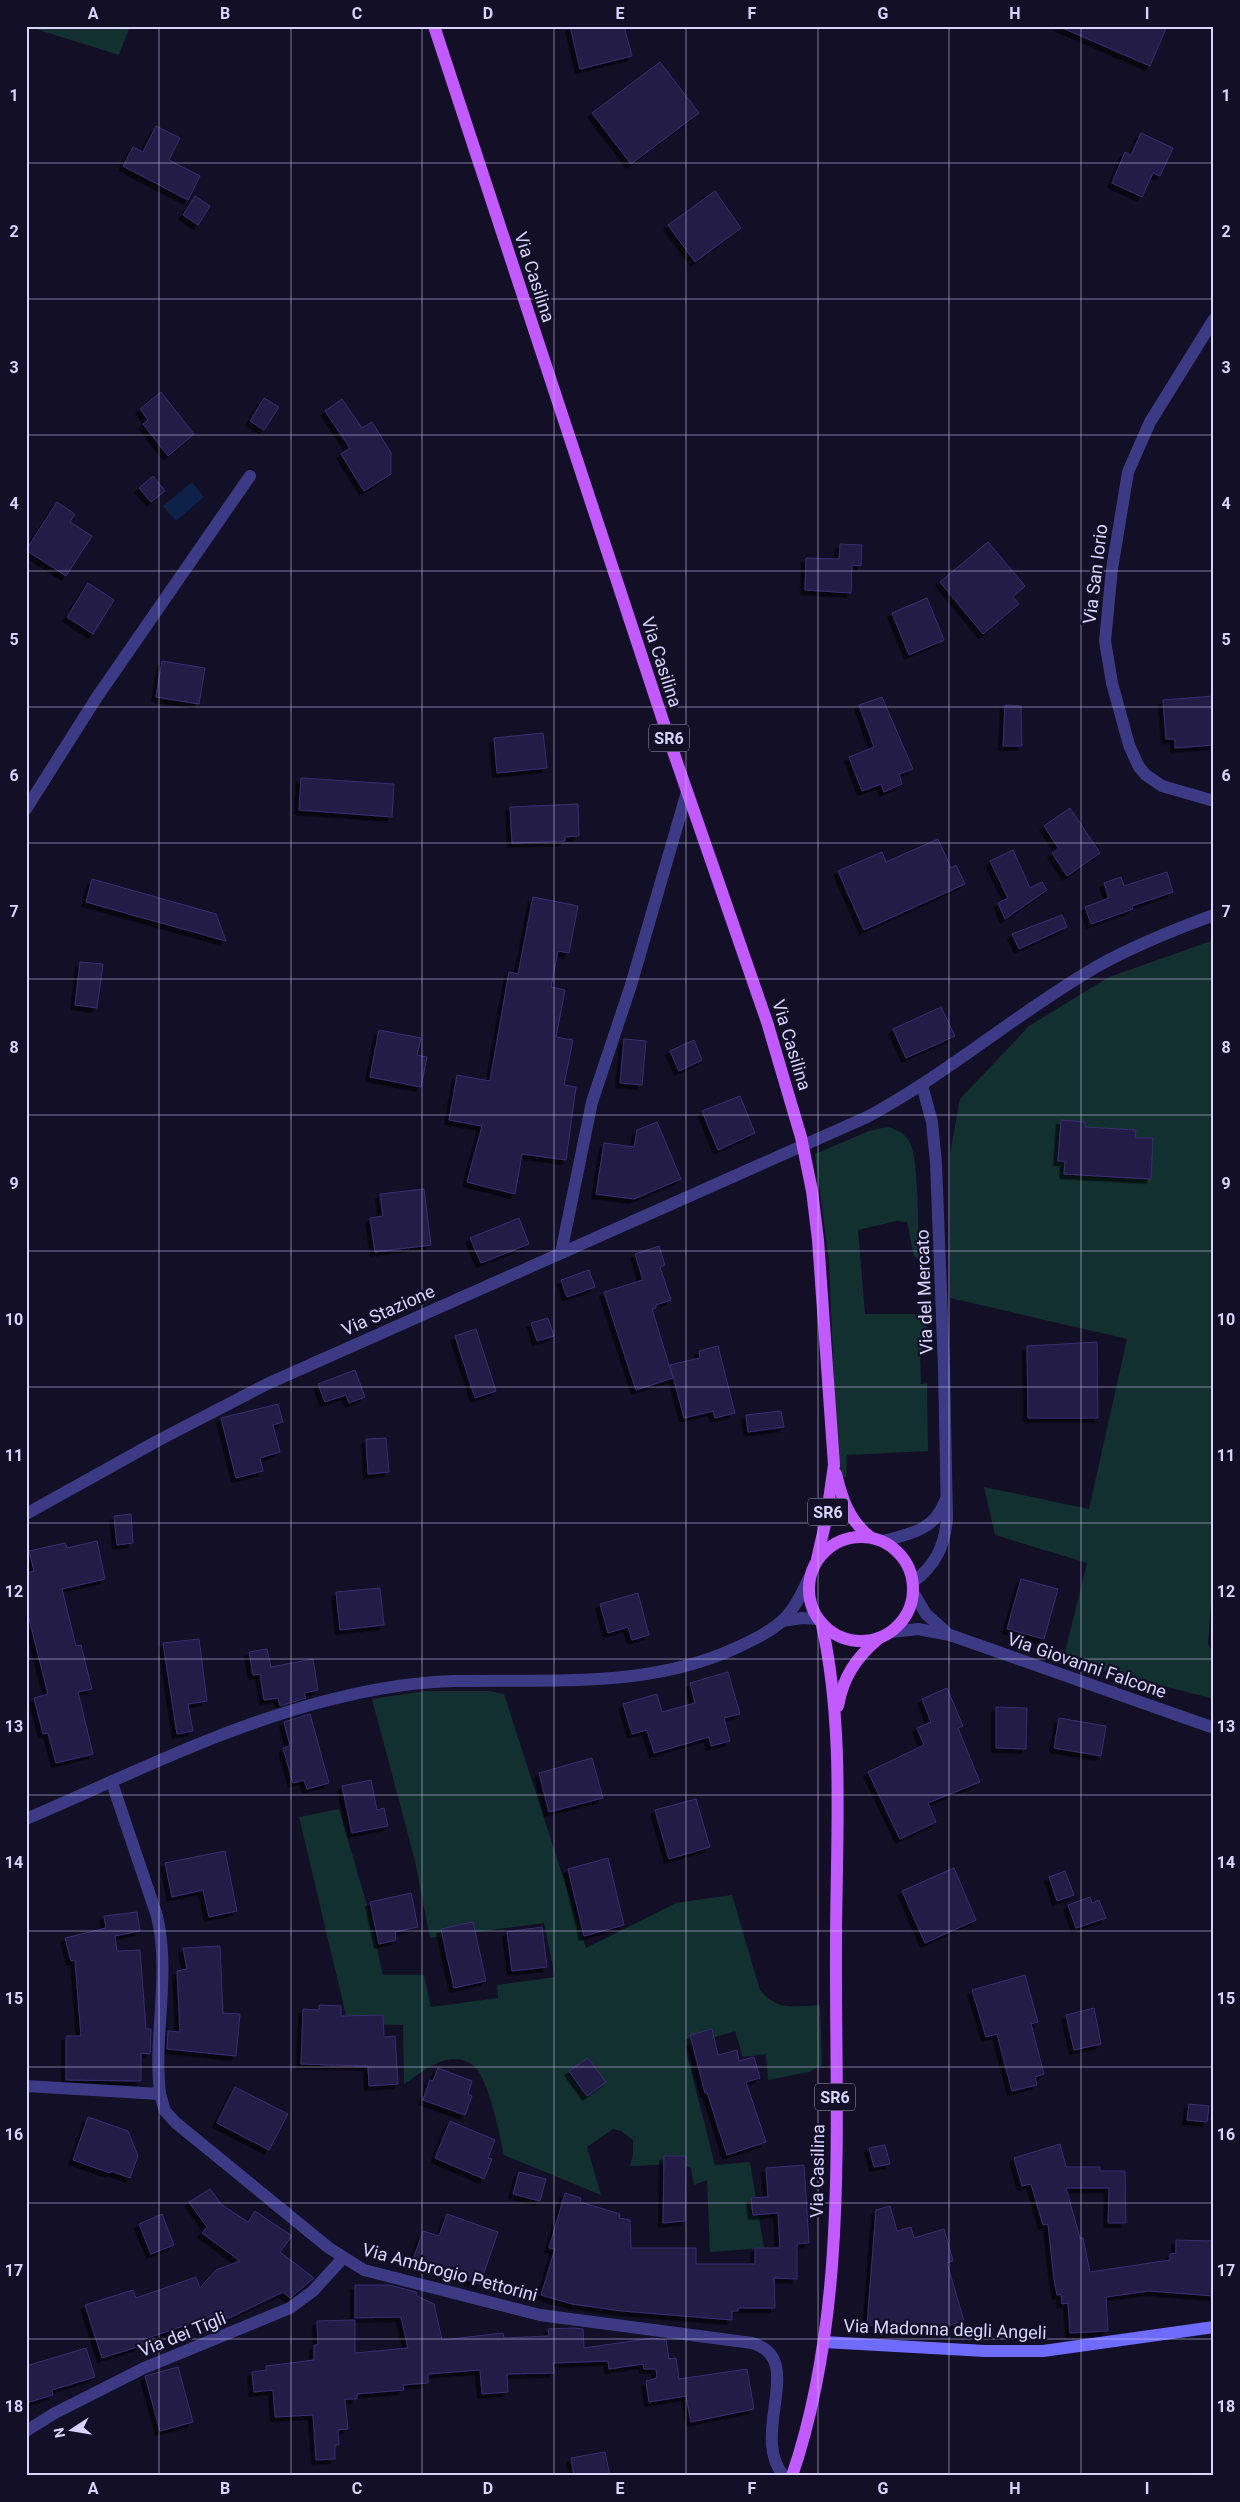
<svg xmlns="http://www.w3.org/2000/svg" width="1240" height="2502" font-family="Roboto,sans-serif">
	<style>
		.green { fill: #12302f }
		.water { fill: #0c2248 }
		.building { fill: #241b47; stroke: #3b2d73; filter: url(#shadow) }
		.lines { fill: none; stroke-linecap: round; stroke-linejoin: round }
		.street { stroke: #3d3a85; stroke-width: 12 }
		.secondary { stroke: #6f6bff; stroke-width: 12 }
		.primary { stroke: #c25bff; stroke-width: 12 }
		.grid { fill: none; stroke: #d9d4ff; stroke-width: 1; stroke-opacity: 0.55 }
		.labels { text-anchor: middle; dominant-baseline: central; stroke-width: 4.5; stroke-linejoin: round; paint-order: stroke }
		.shield { fill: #130f26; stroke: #9e99be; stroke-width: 1 }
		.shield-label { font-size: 16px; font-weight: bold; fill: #d9d4ff }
		.street-label { font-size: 18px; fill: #d9d4ff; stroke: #130f26 }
		.neatline { fill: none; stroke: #d9d4ff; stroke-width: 2 }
		.grid-label { font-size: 16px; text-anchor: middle; font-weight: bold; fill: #d9d4ff }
	</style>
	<defs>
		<filter id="shadow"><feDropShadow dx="-4.5" dy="4.5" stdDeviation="0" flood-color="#0009"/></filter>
	</defs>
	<rect width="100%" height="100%" fill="#130f26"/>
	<g class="green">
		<polygon points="26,26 130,26 119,55"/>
		<polygon points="1214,940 1214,1562 1208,1644 1214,1654 1214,1699 1063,1660 1087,1563 995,1535 984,1487 1089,1509 1127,1339 950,1298 950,1153 960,1099 1029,1026 1109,977"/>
		<path d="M886,1127C896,1128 906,1134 910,1143C919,1162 918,1231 919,1255L918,1259L914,1256L907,1222L896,1221L858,1230L865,1314H925L927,1352L920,1353L921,1384L927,1383L928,1451L847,1455L846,1477H838L829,1262L815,1154L869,1131Z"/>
		<path d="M426,1691H489L504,1694L586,1948L676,1903L732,1895L760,1990C778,2012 795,2006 820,2005L822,2065L809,2072L768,2080L766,2054L743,2057L735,2031L685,2046L715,2165L750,2162L764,2248L710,2252L707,2180L694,2185L691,2168L681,2164L630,2166L633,2154V2140L621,2131L613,2129L587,2147L601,2195L504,2155C498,2129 492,2092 477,2069C471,2062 462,2059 453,2059C435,2060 418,2075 404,2084L403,2025L348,2024L299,1817L339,1809L369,1912L383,1975H424L431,2007L498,1998L497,1985L555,1977L544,1923L430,1938L415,1861L372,1699Z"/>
	</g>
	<polygon class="water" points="192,482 204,497 176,521 163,506"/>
	<g class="building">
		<polygon points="570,26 624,26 632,56 580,69"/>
		<polygon points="1058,26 1167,26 1150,66"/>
		<polygon points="660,62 699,113 631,164 592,113"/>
		<polygon points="156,126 180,138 169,160 200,176 188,200 123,166 133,147 143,152"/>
		<polygon points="1141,133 1173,148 1160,176 1153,173 1142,197 1112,183 1125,152 1131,155"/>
		<polygon points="715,191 741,228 695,262 668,225"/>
		<polygon points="195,196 210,206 198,225 183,215"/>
		<polygon points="161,392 194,434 168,456 143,424 148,420 140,409"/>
		<polygon points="264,398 279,407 264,430 250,421"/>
		<polygon points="342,399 362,428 372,422 391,453 391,474 364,491 341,454 350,448 325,411"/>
		<polygon points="153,476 165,491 151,502 139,488"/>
		<polygon points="57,502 75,514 70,522 92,536 66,576 26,550"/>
		<polygon points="988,542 1025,586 1013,597 1019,604 983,634 940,582"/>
		<polygon points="840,544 862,545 861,566 852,565 851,593 805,590 806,558 839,559"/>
		<polygon points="88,583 114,600 93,634 67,617"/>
		<polygon points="927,598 944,640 909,655 892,613"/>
		<polygon points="162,661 205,668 199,704 156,697"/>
		<polygon points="1214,696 1214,745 1175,748 1175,739 1166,739 1163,700"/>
		<polygon points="882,697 913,769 899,774 902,784 884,792 881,784 862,791 849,757 874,747 859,705"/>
		<polygon points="1005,705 1021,706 1022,746 1003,746"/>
		<polygon points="543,733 547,768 497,773 494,738"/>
		<polygon points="301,778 394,784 392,817 299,810"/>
		<polygon points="578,804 579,836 565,837 565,841 512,843 510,807"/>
		<polygon points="1070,808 1100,853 1067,876 1052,853 1059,849 1044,826"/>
		<polygon points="938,839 951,868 956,865 965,884 864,930 838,871 882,852 886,862"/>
		<polygon points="1013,850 1030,888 1042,882 1047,890 1005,919 998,903 1008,898 990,861"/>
		<polygon points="1167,872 1173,892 1132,906 1133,909 1091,924 1085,907 1109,898 1104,883 1121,877 1124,886"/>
		<polygon points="92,879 216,914 226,941 86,902"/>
		<polygon points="533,897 578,906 569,953 558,951 551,987 565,990 556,1037 573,1040 564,1085 576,1087 566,1160 522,1154 515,1194 467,1182 482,1126 449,1120 457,1075 490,1081 509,972 518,974"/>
		<polygon points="1062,915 1067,927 1019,949 1012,934"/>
		<polygon points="80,962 103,964 97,1008 75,1005"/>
		<polygon points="941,1007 955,1036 906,1058 893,1029"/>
		<polygon points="379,1030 421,1038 417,1055 427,1057 421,1087 370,1077"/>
		<polygon points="624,1039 646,1041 642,1085 620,1083"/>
		<polygon points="694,1040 702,1060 679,1071 670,1051"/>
		<polygon points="740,1096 755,1133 718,1150 702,1111"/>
		<polygon points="1061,1120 1085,1122 1085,1127 1136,1130 1135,1138 1153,1138 1151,1179 1064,1174 1065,1161 1058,1161"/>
		<polygon points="657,1122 681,1179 634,1199 596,1194 604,1143 634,1147 637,1130"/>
		<polygon points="424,1189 431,1245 375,1252 370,1218 383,1216 380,1194"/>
		<polygon points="519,1218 529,1244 481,1263 470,1238"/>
		<polygon points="659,1246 665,1265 660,1267 671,1300 656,1305 656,1308 652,1309 673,1378 636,1390 604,1292 643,1280 635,1254"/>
		<polygon points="589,1270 595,1287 567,1297 561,1280"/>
		<polygon points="548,1318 554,1336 537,1341 531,1323"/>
		<polygon points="476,1329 496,1391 475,1398 455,1336"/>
		<polygon points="1097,1342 1098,1418 1028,1418 1027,1346"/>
		<polygon points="718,1346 735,1413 715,1418 713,1411 684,1418 670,1365 700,1358 699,1351"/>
		<polygon points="355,1370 365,1397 349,1403 346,1395 325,1402 318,1384"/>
		<polygon points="278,1404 283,1422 273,1425 280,1452 260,1458 263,1471 236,1478 221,1418"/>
		<polygon points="781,1411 784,1427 748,1432 746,1415"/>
		<polygon points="386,1438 389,1472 368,1474 366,1439"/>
		<polygon points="131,1514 133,1543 117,1545 114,1516"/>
		<polygon points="97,1541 105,1579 62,1589 76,1646 81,1645 92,1689 78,1692 93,1754 56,1763 48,1733 43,1734 34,1698 48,1694 26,1607 26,1573 34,1571 29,1551 65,1543 67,1548"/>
		<polygon points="1021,1579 1058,1589 1044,1639 1007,1629"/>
		<polygon points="380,1588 384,1625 340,1630 336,1592"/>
		<polygon points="638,1593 649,1635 632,1640 628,1627 608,1633 600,1604"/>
		<polygon points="199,1639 207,1701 188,1704 193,1731 177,1734 163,1643"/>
		<polygon points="267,1649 271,1667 313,1659 318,1690 304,1693 306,1698 280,1706 278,1698 264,1700 260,1674 253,1675 249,1652"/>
		<polygon points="728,1672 740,1714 724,1718 730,1741 711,1746 709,1737 654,1753 647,1730 632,1734 623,1704 657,1694 662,1712 695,1703 690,1683"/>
		<polygon points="947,1688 963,1726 958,1728 980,1782 928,1803 936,1822 900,1839 868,1772 924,1745 917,1728 931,1722 922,1699"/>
		<polygon points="996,1707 1027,1708 1026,1749 996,1748"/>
		<polygon points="310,1714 329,1783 307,1789 304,1780 293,1783 283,1748 290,1746 284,1722"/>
		<polygon points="1059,1718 1106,1726 1101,1756 1054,1748"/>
		<polygon points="592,1758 603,1798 549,1812 539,1773"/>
		<polygon points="371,1780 377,1810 384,1808 388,1826 352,1833 342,1786"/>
		<polygon points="696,1799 710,1847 669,1859 655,1810"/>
		<polygon points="225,1851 237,1911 209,1917 203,1890 172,1897 165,1863"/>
		<polygon points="608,1858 624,1925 584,1936 568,1869"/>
		<polygon points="954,1868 976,1920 925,1943 902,1891"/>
		<polygon points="1065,1871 1074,1895 1057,1901 1049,1877"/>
		<polygon points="411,1893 418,1927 395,1932 396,1940 379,1944 370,1902"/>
		<polygon points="1090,1897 1092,1903 1099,1900 1106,1918 1076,1928 1068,1905"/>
		<polygon points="137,1912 140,1931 115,1936 117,1951 140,1950 146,2029 151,2029 150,2054 141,2053 141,2081 66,2080 66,2036 81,2036 75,1960 71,1961 65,1938 106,1928 104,1916"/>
		<polygon points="473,1922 486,1981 454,1988 441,1929"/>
		<polygon points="542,1927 547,1967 512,1971 507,1932"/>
		<polygon points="220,1946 223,2013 240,2014 236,2056 167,2049 168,2031 180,2032 177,1971 187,1969 183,1948"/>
		<polygon points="1025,1975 1038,2022 1031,2024 1044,2074 1035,2077 1037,2085 1012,2091 997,2034 986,2037 972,1990"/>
		<polygon points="319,2005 341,2006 341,2016 383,2015 384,2037 395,2036 398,2084 369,2086 368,2066 301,2064 303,2009 319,2010"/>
		<polygon points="1094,2008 1101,2044 1074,2050 1066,2015"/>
		<polygon points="712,2029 718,2055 737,2050 739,2061 754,2057 760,2078 746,2082 766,2142 727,2155 707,2092 705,2093 690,2035"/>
		<polygon points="588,2058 606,2082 587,2096 569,2071"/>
		<polygon points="438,2068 472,2081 468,2094 472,2096 465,2115 423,2100 430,2080 433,2081"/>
		<polygon points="235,2087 288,2114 269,2150 217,2123"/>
		<polygon points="1189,2104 1209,2106 1207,2122 1187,2120"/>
		<polygon points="88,2117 128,2131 138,2156 130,2178 111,2171 110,2173 73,2160"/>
		<polygon points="450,2121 495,2140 488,2158 492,2159 484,2179 435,2158"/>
		<polygon points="1060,2144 1066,2167 1100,2167 1100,2171 1125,2171 1126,2223 1108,2223 1109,2188 1066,2188 1080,2238 1083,2238 1090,2272 1170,2260 1170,2254 1176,2253 1176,2240 1214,2241 1214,2296 1149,2291 1106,2297 1108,2331 1070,2333 1068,2303 1062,2304 1061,2294 1057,2295 1054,2279 1048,2224 1043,2225 1031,2184 1022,2186 1014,2158"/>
		<polygon points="885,2145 890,2164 874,2167 869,2148"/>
		<polygon points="664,2156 686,2156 685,2221 663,2223"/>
		<polygon points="804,2165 809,2243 797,2244 797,2279 774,2278 775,2308 738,2308 738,2311 732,2311 732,2320 622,2311 572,2304 541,2295 555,2249 549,2248 565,2193 581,2198 580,2202 620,2214 619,2218 630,2220 631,2248 696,2248 696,2264 755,2264 755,2248 780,2248 778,2213 753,2215 751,2198 768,2197 766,2168"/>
		<polygon points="519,2172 546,2179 540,2201 513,2194"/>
		<polygon points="210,2189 222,2205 248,2222 255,2211 292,2236 280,2252 314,2278 290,2298 283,2292 227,2319 224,2312 148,2338 150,2343 102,2358 85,2305 133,2290 136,2298 196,2277 200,2288 216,2270 240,2261 202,2233 207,2227 189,2202"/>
		<polygon points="890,2206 897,2231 911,2227 914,2238 944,2229 953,2261 947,2263 964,2321 932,2330 867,2325 876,2210"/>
		<polygon points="162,2214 174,2245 151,2254 139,2224"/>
		<polygon points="447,2214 498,2232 480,2284 413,2260 423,2231 439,2236"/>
		<polygon points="355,2285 389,2285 416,2292 417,2296 434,2304 442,2340 503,2333 504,2338 549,2336 548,2329 574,2328 583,2329 584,2348 653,2338 666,2340 669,2359 676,2358 679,2379 747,2369 754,2409 691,2422 686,2396 649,2402 646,2381 657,2378 656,2369 644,2369 643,2364 609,2369 608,2361 553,2363 554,2373 507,2374 508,2392 482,2394 480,2370 428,2374 428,2383 403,2385 404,2390 357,2394 357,2399 345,2399 348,2429 338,2430 339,2445 335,2445 335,2459 316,2460 313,2415 275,2417 273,2390 254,2392 252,2372 267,2370 266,2366 314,2360 314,2345 318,2345 317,2321 355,2320 355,2353 408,2348 401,2317 355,2318"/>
		<polygon points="86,2348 95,2377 52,2390 53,2395 26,2403 26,2366"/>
		<polygon points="178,2367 193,2422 160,2431 145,2376"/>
		<polygon points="605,2452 610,2476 574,2476 571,2458"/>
	</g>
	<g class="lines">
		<g class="street">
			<polyline points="1214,319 1150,422 1128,472 1112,569 1105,641 1112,683 1129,745 1139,767 1146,775 1162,786 1214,801"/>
			<polyline points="26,809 97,697 250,476"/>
			<polyline points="561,1253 592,1102 631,985 687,792"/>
			<path d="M26,1514L159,1440L267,1384L867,1117C947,1074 1017,1013 1096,967C1133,946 1173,930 1214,915"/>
			<path d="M883,1541C910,1534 935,1530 945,1501"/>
			<path d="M913,1582C935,1566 945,1546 947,1518L944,1369L936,1163L932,1122L922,1085"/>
			<polyline points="913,1592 926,1614 946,1632"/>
			<polyline points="782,1621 802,1618 818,1619"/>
			<polyline points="891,1632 918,1629 950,1635 1214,1728"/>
			<path d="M112,1783L157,1916C171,1976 153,2034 160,2094"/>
			<path d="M26,1819C127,1776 227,1725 333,1699C373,1689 413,1682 455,1681C550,1679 649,1689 738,1647C753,1640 770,1632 782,1621C794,1610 802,1593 809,1578"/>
			<path d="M26,2086L160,2094L165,2111L176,2123L329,2248L364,2270L540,2315L752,2343C808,2359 748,2435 784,2476"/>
			<polyline points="26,2431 55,2413 144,2368 290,2308 313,2291 343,2258"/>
		</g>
		<polyline class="secondary" points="824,2342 985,2351 1043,2351 1214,2327"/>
		<g class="primary">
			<polyline points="434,26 672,748 767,1022 801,1137 812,1191 818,1240 834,1465 826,1520 817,1559"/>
			<path d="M836,1474C842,1499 849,1520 869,1536"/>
			<circle cx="861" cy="1589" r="52"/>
			<path d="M838,1706C843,1677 856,1658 878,1639"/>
			<path d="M792,2476C849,2309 835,2120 836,1946C836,1839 845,1730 822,1625"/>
		</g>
	</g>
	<path class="grid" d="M159,26V2476M291,26V2476M422,26V2476M554,26V2476M686,26V2476M818,26V2476M949,26V2476M1081,26V2476M26,163H1214M26,299H1214M26,435H1214M26,571H1214M26,707H1214M26,843H1214M26,979H1214M26,1115H1214M26,1251H1214M26,1387H1214M26,1523H1214M26,1659H1214M26,1795H1214M26,1931H1214M26,2067H1214M26,2203H1214M26,2339H1214"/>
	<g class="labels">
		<g class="shield">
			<rect x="649" y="724.5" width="40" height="27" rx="4"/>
			<rect x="808" y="1498.5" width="40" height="27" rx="4"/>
			<rect x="815" y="2083.5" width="40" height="27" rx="4"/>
		</g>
		<g class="shield-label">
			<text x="669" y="738">SR6</text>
			<text x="828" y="1512">SR6</text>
			<text x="835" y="2097">SR6</text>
		</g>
		<g class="street-label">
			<text transform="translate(535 277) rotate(72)">Via Casilina</text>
			<text transform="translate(1095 574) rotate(-83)">Via San Iorio</text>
			<text transform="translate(662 662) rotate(72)">Via Casilina</text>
			<text transform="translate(792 1045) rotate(73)">Via Casilina</text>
			<text transform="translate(924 1292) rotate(-92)">Via del Mercato</text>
			<text transform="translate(388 1310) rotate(-24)">Via Stazione</text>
			<text transform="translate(1087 1665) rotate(19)">Via Giovanni Falcone</text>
			<text transform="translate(817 2171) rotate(-89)">Via Casilina</text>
			<text transform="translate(450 2272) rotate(15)">Via Ambrogio Pettorini</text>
			<text transform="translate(945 2329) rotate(2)">Via Madonna degli Angeli</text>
			<text transform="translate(182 2334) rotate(-22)">Via dei Tigli</text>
		</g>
	</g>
	<rect width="1240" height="2502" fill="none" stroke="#130f26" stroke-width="55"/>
	<g transform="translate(72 2430) rotate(258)" stroke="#130f26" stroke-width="4" paint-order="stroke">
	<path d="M0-4L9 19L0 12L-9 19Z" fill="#d9d4ff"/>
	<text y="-8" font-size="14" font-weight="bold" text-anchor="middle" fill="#d9d4ff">N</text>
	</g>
	<rect x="28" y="28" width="1184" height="2446" class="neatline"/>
	<g class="grid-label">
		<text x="93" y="19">A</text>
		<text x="225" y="19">B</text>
		<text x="357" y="19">C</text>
		<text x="488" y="19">D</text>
		<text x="620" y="19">E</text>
		<text x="752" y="19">F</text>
		<text x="883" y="19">G</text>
		<text x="1015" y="19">H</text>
		<text x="1147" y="19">I</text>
		<text x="14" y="101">1</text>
		<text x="1226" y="101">1</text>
		<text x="14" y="237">2</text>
		<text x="1226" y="237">2</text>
		<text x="14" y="373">3</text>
		<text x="1226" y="373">3</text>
		<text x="14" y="509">4</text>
		<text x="1226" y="509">4</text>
		<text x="14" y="645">5</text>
		<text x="1226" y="645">5</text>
		<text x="14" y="781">6</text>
		<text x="1226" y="781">6</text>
		<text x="14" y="917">7</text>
		<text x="1226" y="917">7</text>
		<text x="14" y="1053">8</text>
		<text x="1226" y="1053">8</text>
		<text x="14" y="1189">9</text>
		<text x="1226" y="1189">9</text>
		<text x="14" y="1325">10</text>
		<text x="1226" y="1325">10</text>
		<text x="14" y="1461">11</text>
		<text x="1226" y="1461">11</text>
		<text x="14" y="1597">12</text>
		<text x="1226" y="1597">12</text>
		<text x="14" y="1732">13</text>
		<text x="1226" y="1732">13</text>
		<text x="14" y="1868">14</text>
		<text x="1226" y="1868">14</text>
		<text x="14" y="2004">15</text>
		<text x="1226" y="2004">15</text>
		<text x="14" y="2140">16</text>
		<text x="1226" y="2140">16</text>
		<text x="14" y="2276">17</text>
		<text x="1226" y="2276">17</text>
		<text x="14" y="2412">18</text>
		<text x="1226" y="2412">18</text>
		<text x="93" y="2494">A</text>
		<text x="225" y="2494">B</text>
		<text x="357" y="2494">C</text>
		<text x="488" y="2494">D</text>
		<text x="620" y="2494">E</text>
		<text x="752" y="2494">F</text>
		<text x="883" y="2494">G</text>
		<text x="1015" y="2494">H</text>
		<text x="1147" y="2494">I</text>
	</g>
</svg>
